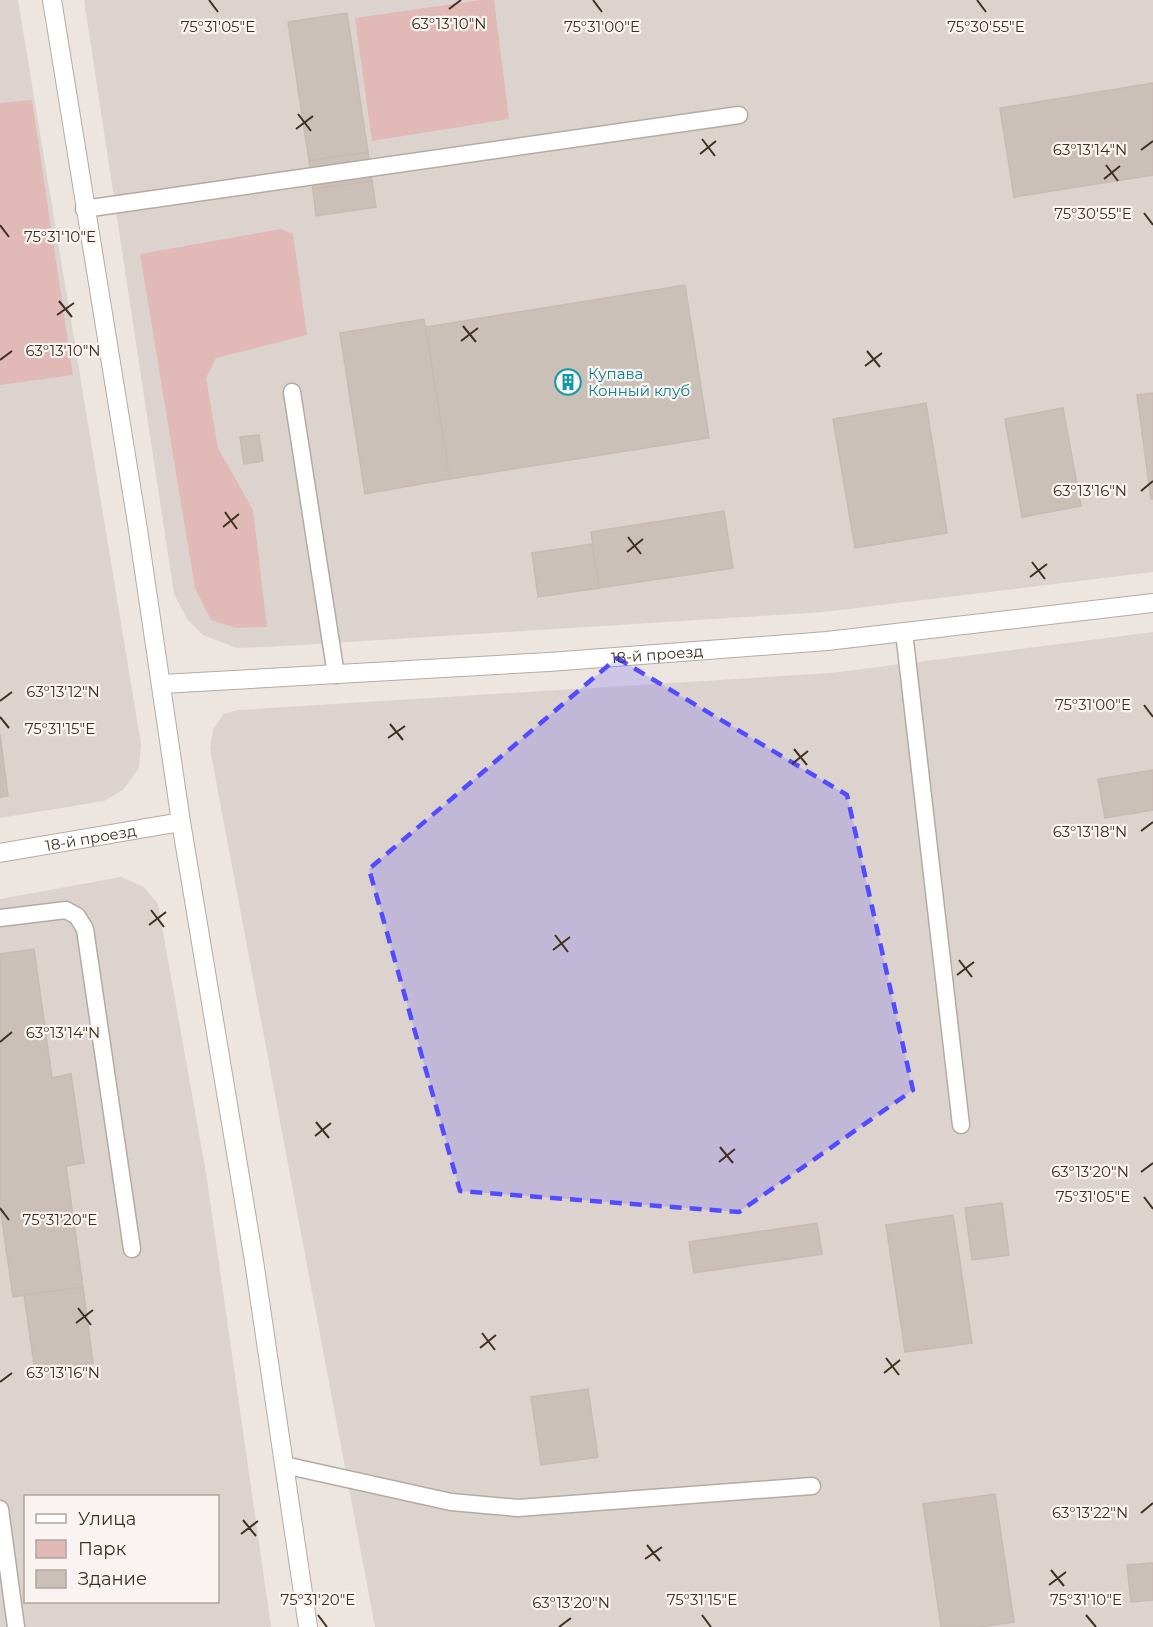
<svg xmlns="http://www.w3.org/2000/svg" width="1153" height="1627" font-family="Montserrat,sans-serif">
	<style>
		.built { fill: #ddd3ce; fill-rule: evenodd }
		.green { fill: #e1b9b6 }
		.building { fill: #cbc0b8; stroke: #c7bab2; stroke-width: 1.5 }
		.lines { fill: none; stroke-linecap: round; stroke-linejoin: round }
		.lane-casing { stroke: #b5aba2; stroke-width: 19 }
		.street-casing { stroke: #b5aba2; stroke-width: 20 }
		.lane { stroke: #fff; stroke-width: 16 }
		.street { stroke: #fff; stroke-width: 18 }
		.marked { fill: #534cff; fill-opacity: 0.2; stroke: #534cff; stroke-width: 4.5; stroke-dasharray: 12 8; stroke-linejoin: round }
		.ticks { fill: none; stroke: #3f301f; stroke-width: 2 }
		.labels { text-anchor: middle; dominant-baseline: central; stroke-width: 4.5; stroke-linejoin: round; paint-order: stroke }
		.culture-label { font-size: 15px; fill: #0d838f; stroke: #f9f3f1; text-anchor: start }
		.street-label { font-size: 15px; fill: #3f301f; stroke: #f9f3f1 }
		.ticks-label { font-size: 15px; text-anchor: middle; fill: #3f301f; stroke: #f9f3f1; stroke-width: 4.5; stroke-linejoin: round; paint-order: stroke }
	</style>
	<rect width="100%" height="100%" fill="#ede5e0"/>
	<g class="built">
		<polygon points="0,0 18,0 141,744 139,768 123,790 104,801 0,818"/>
		<polygon points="84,0 1153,0 1153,572 824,612 268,647 237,648 203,635 187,619 174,594"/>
		<polygon points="1153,632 1153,1627 375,1627 210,749 213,729 224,714 238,710 830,673"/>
		<path d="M121,877L144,887L158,904L206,1173L271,1627H0V899ZM26,1496H218V1602H26Z"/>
	</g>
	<g class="green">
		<polygon points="481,0 494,0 509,119 372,141 355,18"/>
		<polygon points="32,100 73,375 0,385 0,103"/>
		<polygon points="281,229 293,234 307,335 216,358 206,378 218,448 253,510 267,627 236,628 211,620 195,588 140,254"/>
	</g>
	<g class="building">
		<polygon points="347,13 368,152 309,161 288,22"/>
		<polygon points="1153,83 1153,175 1014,197 1000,108"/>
		<polygon points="368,152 372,181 313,189 309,161"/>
		<polygon points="372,181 376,207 316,216 313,189"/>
		<polygon points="685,285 709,438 450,479 426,327"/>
		<polygon points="424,319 450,479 365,494 340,333"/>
		<polygon points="1153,393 1153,499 1151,499 1137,395"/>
		<polygon points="926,403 947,533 855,548 833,419"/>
		<polygon points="1063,408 1081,506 1022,517 1005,419"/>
		<polygon points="259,435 263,461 244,464 240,437"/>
		<polygon points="724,511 733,568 599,588 591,532"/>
		<polygon points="592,544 599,588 538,597 532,553"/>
		<polygon points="0,734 8,796 0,797"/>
		<polygon points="1153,770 1153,810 1105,818 1098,779"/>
		<polygon points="34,949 52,1078 71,1074 84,1163 66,1166 83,1287 13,1297 0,1206 0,954"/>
		<polygon points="1002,1203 1009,1255 972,1260 965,1208"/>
		<polygon points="953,1215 972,1343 905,1352 886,1225"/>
		<polygon points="817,1223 822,1254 694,1273 689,1242"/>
		<polygon points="83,1287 93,1363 35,1371 24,1295"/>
		<polygon points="588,1389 598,1457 541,1465 531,1397"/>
		<polygon points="995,1494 1014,1622 979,1627 941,1627 923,1504"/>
		<polygon points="1153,1563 1153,1600 1131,1602 1127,1565"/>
	</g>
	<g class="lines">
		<g class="lane-casing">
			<g id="lane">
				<polyline points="84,209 739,115"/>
				<polyline points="292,392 336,675"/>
				<polyline points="904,632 961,1125"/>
				<polyline points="0,918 66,910 77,916 85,929 132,1249"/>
				<polyline points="284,1465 451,1502 518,1508 812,1486"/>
				<polyline points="0,1509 16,1627"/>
			</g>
		</g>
		<g class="street-casing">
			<g id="street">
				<polyline points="52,0 137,523 181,822 254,1261 308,1627"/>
				<path id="s1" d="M162,684L549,662L827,641L1153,603"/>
				<path id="s2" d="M0,853L181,822"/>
			</g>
		</g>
		<use href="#lane" class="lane"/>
		<use href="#street" class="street"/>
	</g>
	<path class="marked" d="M617,658L847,795L913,1090L739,1212L460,1191L369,869Z"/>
	<path class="ticks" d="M209,0L218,12M593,0L602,12M977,0L986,12M449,9L461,0M298,114L311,131M296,129L313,116M702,139L715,156M1141,150L1153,141M700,154L716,141M1106,165L1118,181M1104,179L1120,166M1144,213L1153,225M0,225L9,237M59,301L72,317M57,315L74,303M463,326L476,342M461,341L478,328M867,351L880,367M0,360L12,351M865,366L882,353M1141,491L1153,481M225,512L237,529M223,527L239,514M628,537L641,554M627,552L643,539M1032,562L1045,579M1030,577L1047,564M0,701L12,692M1144,705L1153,717M0,717L9,728M390,724L403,740M388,738L405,726M794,749L807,765M792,764L808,751M1141,831L1153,822M151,910L164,927M149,925L166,912M555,935L568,952M553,950L570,937M959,960L972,977M957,975L974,962M0,1042L12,1032M316,1122L329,1138M315,1136L331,1123M720,1147L733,1163M719,1162L735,1149M1141,1172L1153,1163M1144,1197L1153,1209M0,1208L9,1220M78,1308L91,1325M76,1323L93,1310M482,1333L495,1350M480,1348L496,1335M886,1358L899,1375M884,1373L900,1360M0,1382L12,1373M1141,1513L1153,1503M243,1520L256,1536M241,1534L258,1521M647,1545L660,1561M645,1559L662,1547M1051,1570L1064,1586M1049,1585L1066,1572M318,1615L327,1627M702,1615L711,1627M1086,1615L1096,1627M559,1627L571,1618"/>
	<defs>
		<g id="building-ring" transform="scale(1.35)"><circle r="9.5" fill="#f9f3f1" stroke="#0f9aa8" stroke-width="1.5"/><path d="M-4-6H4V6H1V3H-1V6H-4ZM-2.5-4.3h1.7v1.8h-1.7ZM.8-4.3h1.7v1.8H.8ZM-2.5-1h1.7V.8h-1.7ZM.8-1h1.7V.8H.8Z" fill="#0f9aa8"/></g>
	</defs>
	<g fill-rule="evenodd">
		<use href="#building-ring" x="568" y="382"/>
	</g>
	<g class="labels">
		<g class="culture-label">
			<text x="588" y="373">Купава<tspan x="588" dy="17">Конный клуб</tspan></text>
		</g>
		<g class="street-label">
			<text stroke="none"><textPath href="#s1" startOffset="496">18-й проезд</textPath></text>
			<text stroke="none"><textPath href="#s2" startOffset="92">18-й проезд</textPath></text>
		</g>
	</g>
	<g class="ticks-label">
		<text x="449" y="29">63°13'10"N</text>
		<text x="218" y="32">75°31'05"E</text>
		<text x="602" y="32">75°31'00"E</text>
		<text x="986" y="32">75°30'55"E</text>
		<text x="1090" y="155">63°13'14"N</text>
		<text x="1093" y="219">75°30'55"E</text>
		<text x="60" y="242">75°31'10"E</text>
		<text x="63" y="356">63°13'10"N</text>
		<text x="1090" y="496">63°13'16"N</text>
		<text x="63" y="697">63°13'12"N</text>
		<text x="1093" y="710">75°31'00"E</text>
		<text x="60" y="734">75°31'15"E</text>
		<text x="1090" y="837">63°13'18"N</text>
		<text x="63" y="1038">63°13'14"N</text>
		<text x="1090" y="1177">63°13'20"N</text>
		<text x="1093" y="1202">75°31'05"E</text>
		<text x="60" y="1225">75°31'20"E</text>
		<text x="63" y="1378">63°13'16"N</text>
		<text x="1090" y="1518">63°13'22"N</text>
		<text x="318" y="1605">75°31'20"E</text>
		<text x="702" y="1605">75°31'15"E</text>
		<text x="1086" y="1605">75°31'10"E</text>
		<text x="571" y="1608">63°13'20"N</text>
	</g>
	<rect x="24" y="1495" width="195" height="108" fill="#f9f3f1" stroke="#afa59d" stroke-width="1.5"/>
	<rect x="36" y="1514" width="30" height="9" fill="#ffffff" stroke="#afa59d" stroke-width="1.5"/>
	<text x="78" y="1525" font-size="18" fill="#3f301f">Улица</text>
	<rect x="36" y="1540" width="30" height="18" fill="#e1b9b6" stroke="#afa59d" stroke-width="1.5"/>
	<text x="78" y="1555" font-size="18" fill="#3f301f">Парк</text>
	<rect x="36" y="1570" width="30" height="18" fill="#cbc0b8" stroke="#afa59d" stroke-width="1.5"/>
	<text x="78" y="1585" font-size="18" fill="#3f301f">Здание</text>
</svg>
